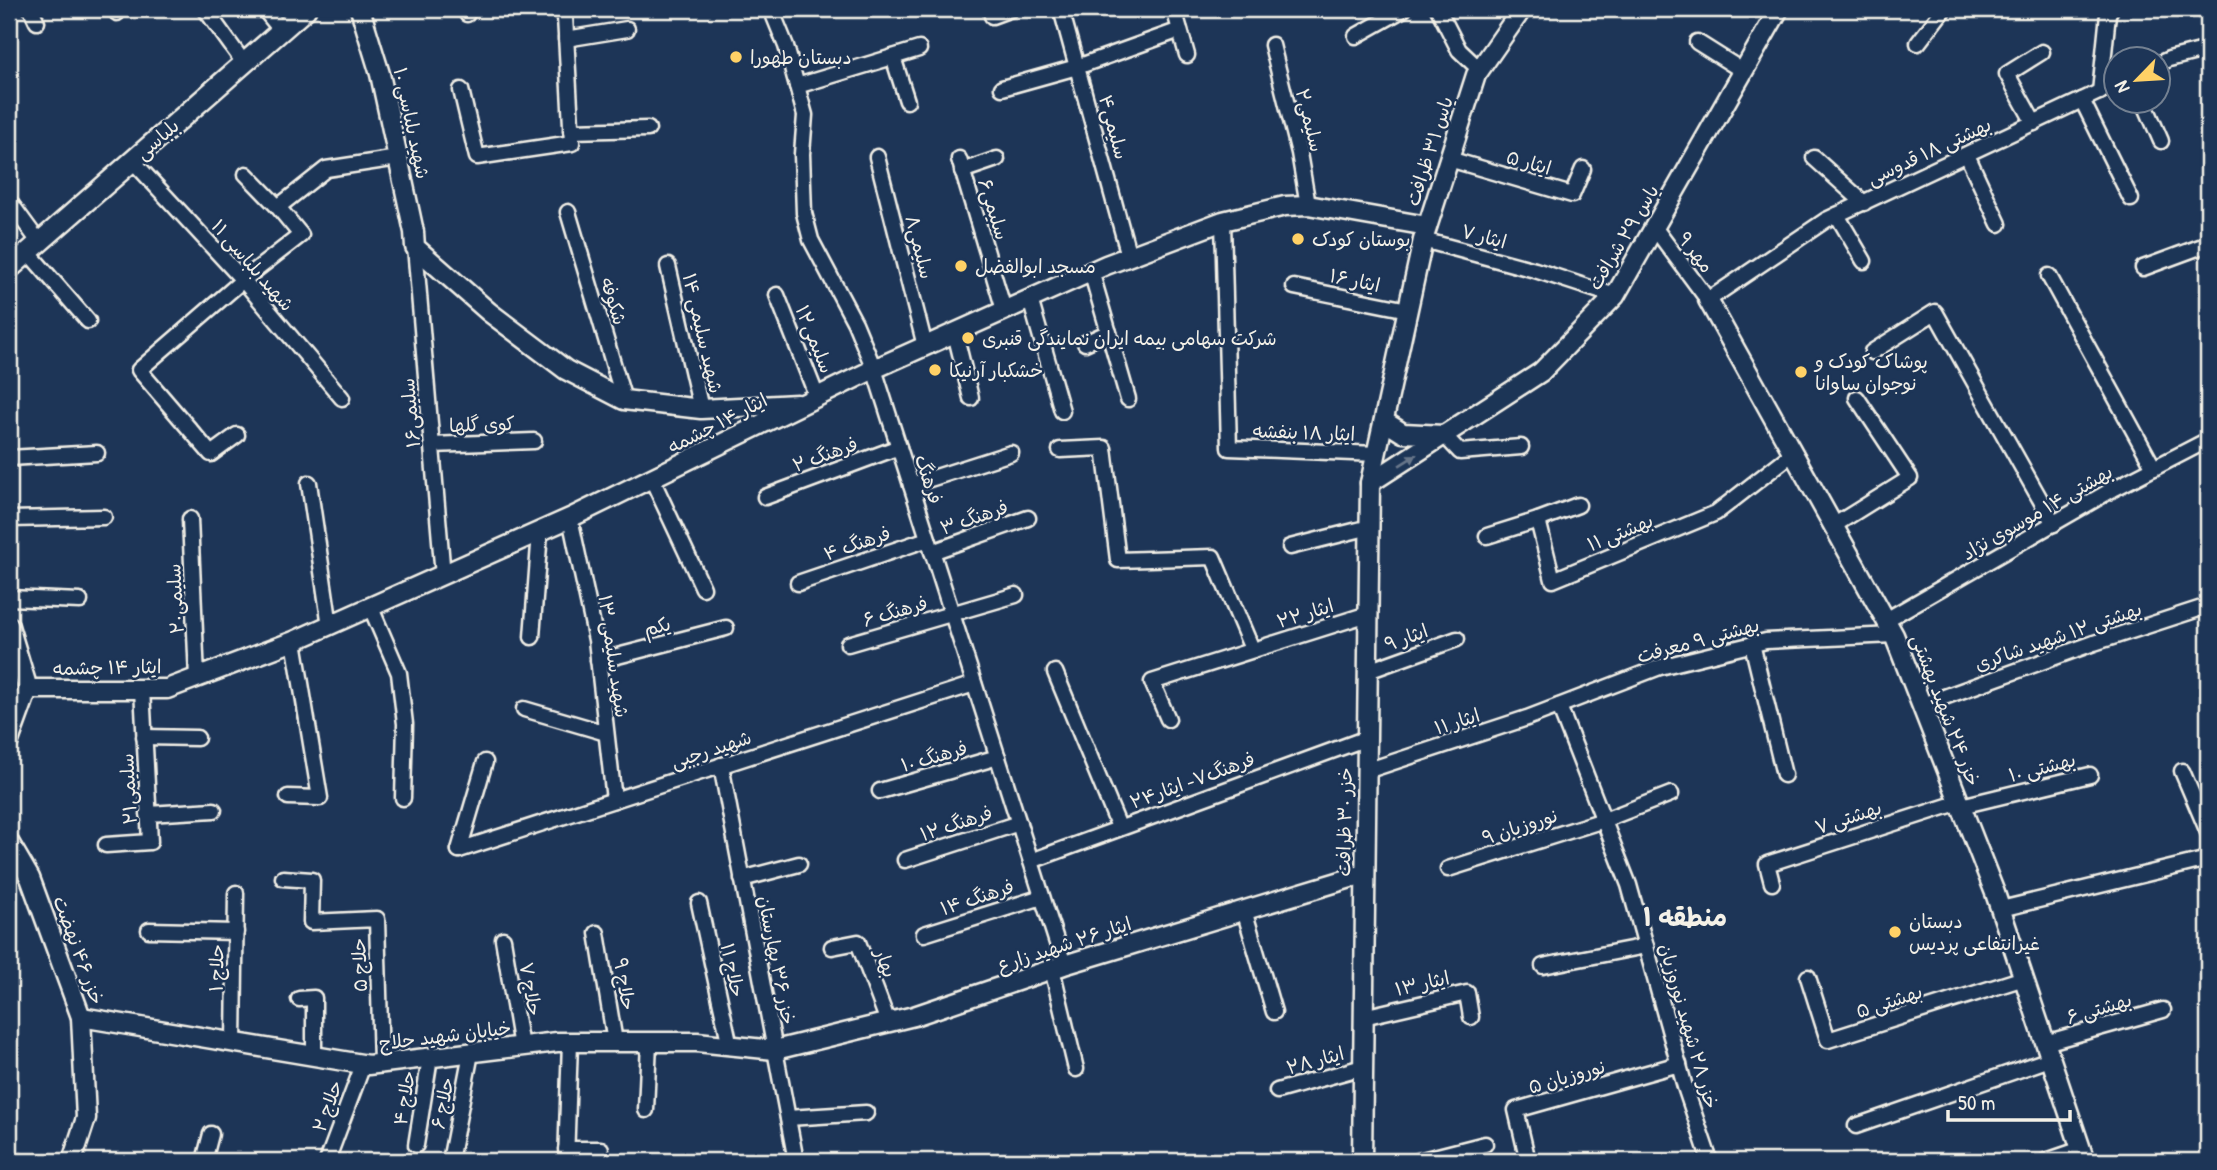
<svg xmlns="http://www.w3.org/2000/svg" width="2217" height="1170" font-family="'Patrick Hand','Playpen Sans Arabic',sans-serif">
	<style>
		.lines { fill: none; stroke-linecap: round; stroke-linejoin: round }
		.minor-casing { stroke: #f4f1e8; stroke-width: 19 }
		.tertiary-casing { stroke: #f4f1e8; stroke-width: 23 }
		.secondary-casing { stroke: #f4f1e8; stroke-width: 24 }
		.minor { stroke: #1d3557; stroke-width: 14 }
		.tertiary { stroke: #1d3557; stroke-width: 18 }
		.secondary { stroke: #1d3557; stroke-width: 19 }
		.oneway { fill: #68778a }
		.poi-dot { fill: #ffd166; stroke: #1d3557; stroke-width: 2.5 }
		.labels { text-anchor: middle; dominant-baseline: central; stroke-width: 5; stroke-linejoin: round; paint-order: stroke }
		.poi-label { font-size: 19px; fill: #f4f1e8; stroke: #1d3557; text-anchor: start }
		.street-label { font-size: 19px; fill: #f4f1e8; stroke: #1d3557 }
		.district-label { font-size: 26px; font-weight: bold; fill: #f4f1e8; stroke: #1d3557 }
	</style>
	<rect width="100%" height="100%" fill="#1d3557"/>
	<filter id="ink" filterUnits="userSpaceOnUse"><feTurbulence type="fractalNoise" baseFrequency=".0143" numOctaves="2"/><feDisplacementMap in="SourceGraphic" scale="14" xChannelSelector="R" yChannelSelector="G"/><feConvolveMatrix kernelMatrix="1 2 1 2 8 2 1 2 1" color-interpolation-filters="sRGB"/></filter>
	<g filter="url(#ink)">
		<g class="lines">
			<g class="minor-casing">
				<g id="minor">
					<polyline points="31,9 37,22"/>
					<polyline points="117,9 117,13"/>
					<polyline points="205,9 244,63"/>
					<polyline points="264,9 281,30"/>
					<polyline points="465,9 467,14"/>
					<polyline points="771,9 786,46 805,115 802,154 804,213 811,240 855,323 874,369 1064,965"/>
					<polyline points="1061,9 1129,256"/>
					<polyline points="1174,9 1180,30"/>
					<polyline points="1438,9 1459,50 1479,69"/>
					<polyline points="992,16 1011,9"/>
					<polyline points="1356,36 1404,9"/>
					<polyline points="566,39 627,29"/>
					<polyline points="1697,42 1743,71"/>
					<polyline points="1918,43 1944,9"/>
					<polyline points="1272,45 1299,153 1308,205"/>
					<polyline points="893,57 907,101"/>
					<polyline points="2158,64 2169,59 2208,49"/>
					<polyline points="797,86 919,49"/>
					<polyline points="1002,88 1077,67 1180,30 1187,55"/>
					<polyline points="461,90 477,157 572,143 565,17 562,9"/>
					<polyline points="2100,92 2108,14 2111,9"/>
					<polyline points="2082,100 2131,199"/>
					<polyline points="2144,102 2161,141"/>
					<polyline points="2034,123 2007,74 2042,52"/>
					<polyline points="571,131 648,129"/>
					<polyline points="1967,155 1999,224"/>
					<polyline points="877,157 925,346"/>
					<polyline points="1814,158 1864,203"/>
					<polyline points="959,159 1004,310"/>
					<polyline points="1449,159 1572,195 1583,169"/>
					<polyline points="132,160 243,280 342,398"/>
					<polyline points="962,171 997,159"/>
					<polyline points="246,174 278,207"/>
					<polyline points="9,201 39,242"/>
					<polyline points="568,212 624,400"/>
					<polyline points="1837,215 1864,261"/>
					<polyline points="1223,221 1229,448 1377,454"/>
					<polyline points="1654,227 1708,300 1826,220 2116,84"/>
					<polyline points="1423,240 1535,270 1615,296"/>
					<polyline points="415,247 443,576"/>
					<polyline points="28,252 88,321"/>
					<polyline points="668,266 701,409"/>
					<polyline points="2143,268 2208,244"/>
					<polyline points="1091,271 1128,399"/>
					<polyline points="2049,276 2154,468"/>
					<polyline points="1294,287 1408,310"/>
					<polyline points="777,295 817,397"/>
					<polyline points="1030,299 1062,411"/>
					<polyline points="955,333 971,398"/>
					<polyline points="1085,343 1109,332"/>
					<polyline points="1872,352 1935,312 2054,524"/>
					<polyline points="237,435 211,454 139,370 243,280 301,235 278,207 326,169 398,158"/>
					<polyline points="1444,435 1460,452 1521,447"/>
					<polyline points="432,445 534,441"/>
					<polyline points="1060,450 1104,448 1118,560 1213,557 1252,649"/>
					<polyline points="9,458 97,453"/>
					<polyline points="652,479 703,588"/>
					<polyline points="309,483 330,626"/>
					<polyline points="911,485 1011,453"/>
					<polyline points="765,497 899,447"/>
					<polyline points="570,518 596,640 614,800"/>
					<polyline points="9,519 104,517"/>
					<polyline points="190,519 197,678"/>
					<polyline points="1538,520 1578,505"/>
					<polyline points="1833,526 1910,478 1857,398"/>
					<polyline points="1487,536 1538,520 1553,580 1716,513 1793,453"/>
					<polyline points="1290,547 1370,527"/>
					<polyline points="932,552 1028,518"/>
					<polyline points="798,583 928,539"/>
					<polyline points="9,598 80,601"/>
					<polyline points="371,608 399,673 405,724 403,798"/>
					<polyline points="1886,620 2115,488 2208,440"/>
					<polyline points="532,637 540,532"/>
					<polyline points="848,644 1016,595"/>
					<polyline points="1752,644 1784,775"/>
					<polyline points="598,661 726,628"/>
					<polyline points="1368,671 1457,639"/>
					<polyline points="1055,672 1119,827"/>
					<polyline points="1922,705 2094,643 2208,606"/>
					<polyline points="1559,706 1629,885 1685,1087 1710,1161"/>
					<polyline points="524,709 606,733"/>
					<polyline points="1168,719 1152,682 1368,614"/>
					<polyline points="144,737 197,738"/>
					<polyline points="721,765 796,1161"/>
					<polyline points="1366,771 1527,718 1660,667 1766,641 1894,635"/>
					<polyline points="2182,771 2208,832"/>
					<polyline points="880,791 998,757"/>
					<polyline points="288,797 320,798 294,641"/>
					<polyline points="1961,806 2090,775"/>
					<polyline points="148,814 214,810"/>
					<polyline points="106,845 150,842 142,689"/>
					<polyline points="459,850 974,684"/>
					<polyline points="459,850 485,762"/>
					<polyline points="905,860 1019,823"/>
					<polyline points="1031,861 1367,738"/>
					<polyline points="1448,869 1604,820 1671,794"/>
					<polyline points="283,878 312,880 311,922 377,919 381,1064"/>
					<polyline points="742,879 799,864"/>
					<polyline points="1772,883 1767,864 1960,802"/>
					<polyline points="699,903 730,1046"/>
					<polyline points="2001,909 2208,859"/>
					<polyline points="1244,910 1274,1012"/>
					<polyline points="149,930 236,932"/>
					<polyline points="597,933 615,1042"/>
					<polyline points="924,934 1042,897"/>
					<polyline points="503,939 521,1047"/>
					<polyline points="832,947 858,942 888,1022"/>
					<polyline points="1543,966 1646,946"/>
					<polyline points="1052,969 1076,1069"/>
					<polyline points="1808,977 1828,1040 2024,978"/>
					<polyline points="299,999 314,998 314,1056"/>
					<polyline points="1363,1017 1467,993 1471,1017"/>
					<polyline points="234,1043 236,893"/>
					<polyline points="2045,1043 2163,1010"/>
					<polyline points="1277,1091 1363,1067"/>
					<polyline points="646,1110 649,1042"/>
					<polyline points="788,1118 866,1113"/>
					<polyline points="1856,1126 2050,1059"/>
					<polyline points="416,1145 430,1058"/>
					<polyline points="566,1149 601,1149"/>
					<polyline points="9,1159 19,1161"/>
					<polyline points="204,1161 211,1134"/>
					<polyline points="327,1161 363,1065"/>
					<polyline points="450,1161 471,1053"/>
					<polyline points="566,1161 570,1042"/>
					<polyline points="1418,1161 1485,1144"/>
					<polyline points="1528,1161 1516,1110 1679,1064"/>
					<polyline points="2046,1161 2081,1149"/>
				</g>
			</g>
			<g class="tertiary-casing">
				<g id="tertiary">
					<polyline points="360,9 380,74 414,232 415,247 489,312 566,370 624,400 701,409 797,404"/>
					<polyline points="1708,300 1894,635 1995,893 2085,1161"/>
					<polyline points="1384,421 1403,433 1444,435"/>
					<polyline points="1370,483 1541,372 1615,296 1779,9"/>
					<polyline points="9,626 28,689 9,741"/>
					<polyline points="28,689 167,689 294,641 570,518 874,369 1106,265 1223,221 1285,206 1308,205 1427,226"/>
					<polyline points="9,842 30,878 81,1017 86,1118 72,1161"/>
					<polyline points="81,1017 368,1065 557,1042 697,1042 775,1050 914,1016 1064,965 1364,874"/>
					<polyline points="1362,1161 1370,483 1423,240 1476,75 1522,9"/>
				</g>
			</g>
			<g class="secondary-casing">
				<polyline id="secondary" points="9,269 306,9"/>
			</g>
			<use href="#minor" class="minor"/>
			<use href="#tertiary" class="tertiary"/>
			<use href="#secondary" class="secondary"/>
		</g>
		<defs><path id="oneway-solid" d="M-6-.8H1V-3.2L6.5 0L1 3.2V.8H-6Z" transform="scale(1.75)"/></defs>
		<use class="oneway" href="#oneway-solid" transform="translate(1408 460) rotate(-32)"/>
	</g>
	<g class="poi-dot">
		<circle cx="736" cy="57" r="7"/>
		<circle cx="1298" cy="239" r="7"/>
		<circle cx="961" cy="266" r="7"/>
		<circle cx="968" cy="338" r="7"/>
		<circle cx="935" cy="370" r="7"/>
		<circle cx="1801" cy="372" r="7"/>
		<circle cx="1895" cy="932" r="7"/>
	</g>
	<g class="labels">
		<g class="poi-label">
			<text x="750" y="57">دبستان طهورا</text>
			<text x="1312" y="239">بوستان کودک</text>
			<text x="975" y="266">مسجد ابوالفضل</text>
			<text x="982" y="338">شرکت سهامی بیمه ایران نمایندگی قنبری</text>
			<text x="1815" y="361">پوشاک کودک و<tspan x="1815" dy="22">نوجوان ساوانا</tspan></text>
			<text x="949" y="370">خشکبار آرنیکا</text>
			<text x="1909" y="921">دبستان<tspan x="1909" dy="22">غیرانتفاعی پردیس</tspan></text>
		</g>
		<g class="street-label">
			<text transform="translate(1310 120) rotate(76)">سلیمی۲</text>
			<text transform="translate(412 123) rotate(78)">شهید بلباسی ١٠</text>
			<text transform="translate(1114 127) rotate(75)">سلیمی۴</text>
			<text transform="translate(157 139) rotate(-41)">بلباسی</text>
			<text transform="translate(1429 151) rotate(-72)">یاس ۳۱ ظرافت</text>
			<text transform="translate(1929 151) rotate(-25)">بهشتی ۱۸ قدوسی</text>
			<text transform="translate(1529 162) rotate(16)">ایثار ۵</text>
			<text transform="translate(994 209) rotate(73)">سلیمی۶</text>
			<text transform="translate(1484 236) rotate(15)">ایثار ۷</text>
			<text transform="translate(1623 237) rotate(-59)">یاس ۲۹ شرافت</text>
			<text transform="translate(920 247) rotate(76)">سلیمی۸</text>
			<text transform="translate(1696 252) rotate(53)">مهر ۹</text>
			<text transform="translate(253 265) rotate(49)">شهید بلباسی ١١</text>
			<text transform="translate(1355 280) rotate(12)">ایثار ۱۶</text>
			<text transform="translate(614 301) rotate(73)">شکوفه</text>
			<text transform="translate(703 333) rotate(77)">شهید سلیمی ۱۴</text>
			<text transform="translate(815 339) rotate(68)">سلیمی۱۲</text>
			<text transform="translate(410 413) rotate(-95)">سلیمی۱۶</text>
			<text transform="translate(717 423) rotate(-27)">ایثار ۱۴ چشمه</text>
			<text transform="translate(482 424) rotate(-2)">کوی گلها</text>
			<text transform="translate(1304 432) rotate(2)">ایثار ۱۸ بنفشه</text>
			<text transform="translate(825 454) rotate(-20)">فرهنگ ۲</text>
			<text transform="translate(929 479) rotate(72)">فرهنگ</text>
			<text transform="translate(2037 512) rotate(-30)">بهشتی ۱۴ موسوی نژاد</text>
			<text transform="translate(974 517) rotate(-19)">فرهنگ ۳</text>
			<text transform="translate(1620 532) rotate(-22)">بهشتی ۱۱</text>
			<text transform="translate(857 543) rotate(-19)">فرهنگ ۴</text>
			<text transform="translate(175 599) rotate(-93)">سلیمی۲۰</text>
			<text transform="translate(895 611) rotate(-16)">فرهنگ ۶</text>
			<text transform="translate(1305 613) rotate(-17)">ایثار ۲۲</text>
			<text transform="translate(657 626) rotate(-14)">یکم</text>
			<text transform="translate(2058 636) rotate(-19)">بهشتی ۱۲ شهید شاکری</text>
			<text transform="translate(1406 637) rotate(-20)">ایثار ۹</text>
			<text transform="translate(1698 640) rotate(-15)">بهشتی ۹ معرفت</text>
			<text transform="translate(614 656) rotate(82)">شهید سلیمی ۱۳</text>
			<text transform="translate(107 667) rotate(-1)">ایثار ۱۴ چشمه</text>
			<text transform="translate(1946 710) rotate(69)">خزر ۲۴ شهید بهشتی</text>
			<text transform="translate(1457 721) rotate(-18)">ایثار ۱۱</text>
			<text transform="translate(711 749) rotate(-18)">شهید رجبی</text>
			<text transform="translate(934 756) rotate(-16)">فرهنگ ۱۰</text>
			<text transform="translate(2042 767) rotate(-14)">بهشتی ۱۰</text>
			<text transform="translate(1192 780) rotate(-20)">فرهنگ۷- ایثار۲۴</text>
			<text transform="translate(128 789) rotate(-93)">سلیمی۲۱</text>
			<text transform="translate(1848 817) rotate(-18)">بهشتی ۷</text>
			<text transform="translate(1344 822) rotate(-89)">خزر ۳۰ ظرافت</text>
			<text transform="translate(956 823) rotate(-18)">فرهنگ ۱۲</text>
			<text transform="translate(1520 826) rotate(-18)">نوروزیان ۹</text>
			<text transform="translate(977 897) rotate(-18)">فرهنگ ۱۴</text>
			<text transform="translate(1064 944) rotate(-18)">ایثار ۲۶ شهید زارع</text>
			<text transform="translate(79 950) rotate(70)">خزر ۴۶ نهضت</text>
			<text transform="translate(777 960) rotate(79)">خزر ۳۶ بهارستان</text>
			<text transform="translate(886 963) rotate(70)">بهار</text>
			<text transform="translate(359 965) rotate(-92)">حلاج ۵</text>
			<text transform="translate(216 968) rotate(-89)">حلاج ۱</text>
			<text transform="translate(733 970) rotate(78)">حلاج ۱۱</text>
			<text transform="translate(1422 983) rotate(-13)">ایثار ۱۳</text>
			<text transform="translate(625 984) rotate(81)">حلاج ۹</text>
			<text transform="translate(531 989) rotate(80)">حلاج ۷</text>
			<text transform="translate(1889 1001) rotate(-18)">بهشتی ۵</text>
			<text transform="translate(2099 1008) rotate(-16)">بهشتی ۶</text>
			<text transform="translate(1689 1026) rotate(74)">خزر ۲۸ شهید نوروزیان</text>
			<text transform="translate(445 1035) rotate(-7)">خیابان شهید حلاج</text>
			<text transform="translate(1315 1060) rotate(-15)">ایثار ۲۸</text>
			<text transform="translate(1567 1076) rotate(-16)">نوروزیان ۵</text>
			<text transform="translate(404 1098) rotate(-81)">حلاج ۴</text>
			<text transform="translate(442 1103) rotate(-79)">حلاج ۶</text>
			<text transform="translate(327 1106) rotate(-70)">حلاج ۲</text>
		</g>
		<g class="district-label">
			<text x="1685" y="916">منطقه ۱</text>
		</g>
	</g>
	<rect width="2217" height="1170" fill="none" stroke="#1d3557" stroke-width="35"/>
	<rect x="18" y="18" width="2182" height="1135" fill="none" stroke="#f4f1e8" stroke-width="2.5" filter="url(#ink)"/>
	<g transform="translate(2137 80) rotate(245)"><circle r="33" fill="#1d3557" stroke="#738091" stroke-width="2"/>
	<path d="M0-5L12 26L0 18L-12 26Z" fill="#ffd166"/>
	<text y="-10" font-size="19" font-weight="bold" text-anchor="middle" fill="#f4f1e8">N</text>
	</g>
	<path d="M1948 1110v10h122v-10" fill="none" stroke="#f4f1e8" stroke-width="3.5"/>
	<text x="1958" y="1110" font-size="21" fill="#f4f1e8" stroke="#1d3557" stroke-width="5" paint-order="stroke">50 m</text>
</svg>
